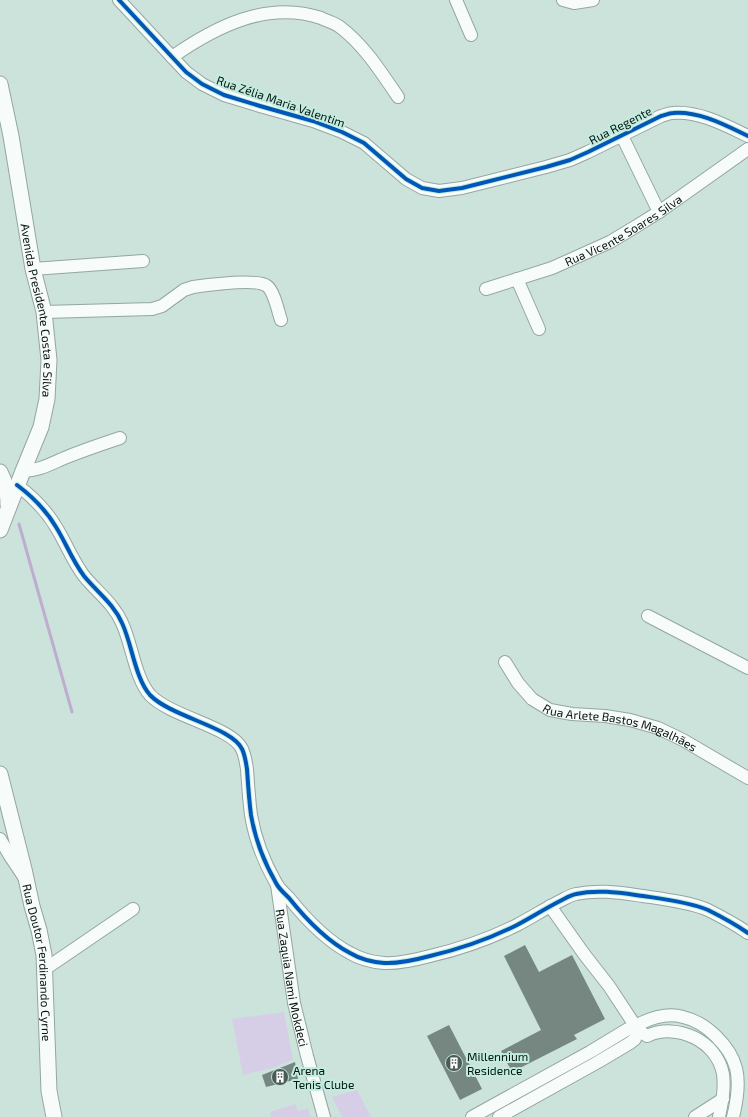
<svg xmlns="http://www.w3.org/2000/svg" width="748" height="1117" font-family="'Exo 2',sans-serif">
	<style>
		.green { fill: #d5cee6 }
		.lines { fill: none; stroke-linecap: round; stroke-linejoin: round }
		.stream { stroke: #bfadd0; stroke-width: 3 }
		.building { fill: #768782 }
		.minor-casing { stroke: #94a6a0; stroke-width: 14 }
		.major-casing { stroke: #94a6a0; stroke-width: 17 }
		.minor { stroke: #f7fbfa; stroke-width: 12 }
		.major { stroke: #f7fbfa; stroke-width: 15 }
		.cycleway-casing { stroke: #c3ecdf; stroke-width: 6 }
		.cycleway { stroke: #0057b8; stroke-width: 4 }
		.labels { text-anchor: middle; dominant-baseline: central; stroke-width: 4; stroke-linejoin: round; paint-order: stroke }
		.street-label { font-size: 12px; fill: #051410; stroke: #c3ecdf }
		.poi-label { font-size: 12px; fill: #051410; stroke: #c3ecdf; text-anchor: start }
	</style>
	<rect width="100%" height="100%" fill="#cce3dc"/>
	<g class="green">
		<polygon points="284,1012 293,1060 272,1068 243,1075 232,1019"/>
		<polygon points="357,1090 371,1117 342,1117 332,1097"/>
		<polygon points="295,1104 298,1111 308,1108 310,1117 271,1117 270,1112"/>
	</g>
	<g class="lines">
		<polyline class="stream" points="19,524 72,712"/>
	</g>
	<g class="building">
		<polygon points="525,945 539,972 572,955 605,1019 574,1035 577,1039 512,1072 501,1051 541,1030 504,956"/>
		<polygon points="449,1025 482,1089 460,1100 427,1036"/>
		<polygon points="295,1062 298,1079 266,1087 262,1075"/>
	</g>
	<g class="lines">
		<g class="minor-casing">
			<g id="minor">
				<path d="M119,0L186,72L202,84L224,95L260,106L313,121L342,132L364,143L406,179L422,188L439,191L462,188L546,167L570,160L588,152L661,116C665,115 669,113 673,113C699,111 725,125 748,136"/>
				<polyline points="456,0 471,35"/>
				<polyline points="563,0 574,3 593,0"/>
				<path d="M172,57C215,27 267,0 321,18C327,21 335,23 340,27C364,45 381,72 398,97"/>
				<polyline points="622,136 659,212"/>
				<polyline points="33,269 143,261"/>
				<polyline points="517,279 539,329"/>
				<path id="s1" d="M486,289L552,268L610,242L635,227L659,212L748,149"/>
				<path d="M44,312L152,309L162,306L184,290L193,287C207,285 256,278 267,286C274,291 278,311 281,320"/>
				<path d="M23,471C39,471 52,463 67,457C84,450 102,444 120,438"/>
				<path d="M17,485C33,497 46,510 56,527C66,543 72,560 84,576C97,592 114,604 122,623C132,644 135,678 150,695C171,717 232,727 242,749C245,755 246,763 247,769C248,784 249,800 251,815C255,839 264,862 276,883C279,889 284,893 289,898C305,918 327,941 350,953C360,959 372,962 384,963C399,964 415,960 430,956C460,949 489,939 517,925C532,917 546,908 562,900C566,898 571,895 576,894C598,889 621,893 643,896C663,899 689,902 708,910C722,917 735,924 748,933"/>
				<polyline points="648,616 748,668"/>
				<path id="s2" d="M505,662L518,683L532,699L550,710L572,714L605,716L630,720L658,728L683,740L748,778"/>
				<polyline points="0,839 10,856 24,877"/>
				<path id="s3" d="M277,885L294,1003L307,1056L324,1117"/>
				<polyline points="550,906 584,954 609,986 638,1030"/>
				<polyline points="45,969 133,909"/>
				<path d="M472,1117L590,1052L628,1029L638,1030L647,1036C677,1022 717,1041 723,1074C725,1089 722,1102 719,1117"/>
				<path d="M499,1117L598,1062L630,1043L635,1039L641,1023C654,1017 670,1013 683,1017C706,1022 730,1046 736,1068C740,1084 737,1101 733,1117"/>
				<polyline points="695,1117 723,1099"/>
			</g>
		</g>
		<g class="major-casing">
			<g id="major">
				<path id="s4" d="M0,84L11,136L33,269L44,312L49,360L47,399L41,427L23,471L0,530"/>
				<path d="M0,472C6,483 8,493 8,505"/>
				<path id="s5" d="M0,774L24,869L32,906L39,930L44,955L49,1091L54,1117"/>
			</g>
		</g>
		<use href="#minor" class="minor"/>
		<use href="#major" class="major"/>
		<g class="cycleway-casing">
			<g id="cycleway">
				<path d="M119,0L186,72L202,84L224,95L260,106L313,121L342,132L364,143L406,179L422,188L439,191L462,188L546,167L570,160L588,152L661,116C665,115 669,113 673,113C699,111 725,125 748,136"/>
				<path d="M17,485C33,497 46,510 56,527C66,543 72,560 84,576C97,592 114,604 122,623C132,644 135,678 150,695C171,717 232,727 242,749C245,755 246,763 247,769C248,784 249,800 251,815C255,839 264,862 276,883C279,889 284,893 289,898C305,918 327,941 350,953C360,959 372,962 384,963C399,964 415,960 430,956C460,949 489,939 517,925C532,917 546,908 562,900C566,898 571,895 576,894C598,889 621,893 643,896C663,899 689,902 708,910C722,917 735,924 748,933"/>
			</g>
		</g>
		<use href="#cycleway" class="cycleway"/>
	</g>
	<defs>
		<g id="building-disc" transform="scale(0.9)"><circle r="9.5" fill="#4b5c57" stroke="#c3ecdf"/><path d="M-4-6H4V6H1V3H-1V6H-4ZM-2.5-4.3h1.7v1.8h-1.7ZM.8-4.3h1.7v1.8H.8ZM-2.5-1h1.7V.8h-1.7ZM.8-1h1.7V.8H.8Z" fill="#fff"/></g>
	</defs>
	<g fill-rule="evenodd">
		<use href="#building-disc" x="454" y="1063"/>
		<use href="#building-disc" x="280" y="1077"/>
	</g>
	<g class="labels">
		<g class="street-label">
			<text transform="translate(281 101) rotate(19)">Rua Zélia Maria Valentim</text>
			<text transform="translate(620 125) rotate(-27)">Rua Regente</text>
			<text stroke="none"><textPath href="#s1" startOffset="150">Rua Vicente Soares Silva</textPath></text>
			<text stroke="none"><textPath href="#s4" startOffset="230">Avenida Presidente Costa e Silva</textPath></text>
			<text stroke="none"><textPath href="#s2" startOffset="140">Rua Arlete Bastos Magalhães</textPath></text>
			<text stroke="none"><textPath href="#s5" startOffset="193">Rua Doutor Ferdinando Cyrne</textPath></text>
			<text stroke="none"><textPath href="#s3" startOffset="94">Rua Zaquia Nami Mokdeci</textPath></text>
		</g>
		<g class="poi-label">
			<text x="467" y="1056">Millennium<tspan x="467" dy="14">Residence</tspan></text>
			<text x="293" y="1070">Arena<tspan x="293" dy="14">Tenis Clube</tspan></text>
		</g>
	</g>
</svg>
